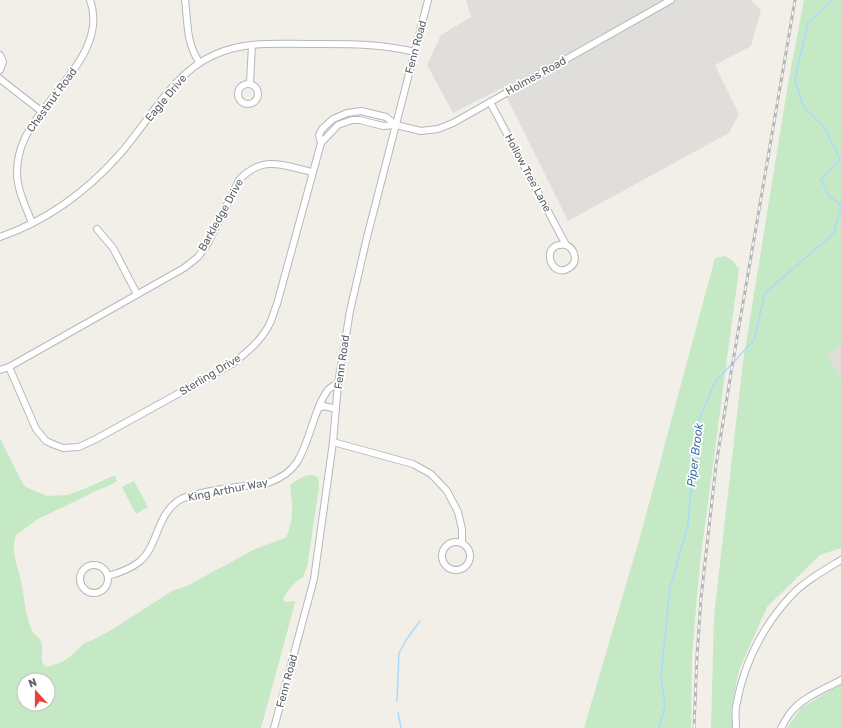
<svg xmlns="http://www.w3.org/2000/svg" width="841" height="728" font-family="Rubik,sans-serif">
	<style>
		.industrial { fill: #e0deda }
		.green { fill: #c5e8c5; fill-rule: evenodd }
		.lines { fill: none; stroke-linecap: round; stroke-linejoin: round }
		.stream { stroke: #aadaff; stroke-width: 1.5 }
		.minor-casing { stroke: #b5b8bc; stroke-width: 8 }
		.minor { stroke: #fff; stroke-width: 6 }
		.rail-casing { stroke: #b6b7b8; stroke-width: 3 }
		.rail { stroke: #fff; stroke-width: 1.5; stroke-dasharray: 4.5; stroke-linecap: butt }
		.labels { text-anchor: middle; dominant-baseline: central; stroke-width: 3.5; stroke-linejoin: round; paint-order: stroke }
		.street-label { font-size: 11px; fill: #5f6368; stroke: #fff }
		.water-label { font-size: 12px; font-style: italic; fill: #4174aa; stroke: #fff }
	</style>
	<rect width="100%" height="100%" fill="#f1efe8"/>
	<g class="industrial">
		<polygon points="466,0 751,0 761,10 751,46 715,65 739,114 729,133 568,221 502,88 453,113 427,65 441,35 471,17"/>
		<polygon points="841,345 841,379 827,354"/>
	</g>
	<g class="green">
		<polygon points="804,0 841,0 841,345 827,354 841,379 841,548 820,555 767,607 739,670 731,711 733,728 711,728 714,616 743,362 788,84"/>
		<polygon points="725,256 733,261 739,269 700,562 692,655 691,728 584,728 640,537 715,258"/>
		<path d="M0,438L23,484L26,487L47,496L67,495L84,489L113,476H115L117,481C107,488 96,489 86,496L38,519L16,535C10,553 19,568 22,586C24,600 26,615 31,628C33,635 40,637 41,642C45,651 37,662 47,667L62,662L72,655L83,644L97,638L113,629L172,591L187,586L255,549L285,538L289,531L292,516V504L290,485C298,479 308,471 318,477L319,487L307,567L303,577L297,581L289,589L283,599L285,602L295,601V603L261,728H0ZM24,680H48V704H24Z"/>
		<polygon points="134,481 148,507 136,514 122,487"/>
		<polygon points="841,684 841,728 787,728 801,708"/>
	</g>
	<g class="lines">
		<g class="stream">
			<polyline points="833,0 808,23 795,79 803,106 824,127 840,159 821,180 829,196 841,205"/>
			<polyline points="397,701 399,653 406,640 420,621"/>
			<polyline points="398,713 401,728"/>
			<polyline points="659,728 665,706 661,675 670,588 688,524 697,424 715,382 754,340 765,293 834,233 841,206"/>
		</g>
		<g class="minor-casing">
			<g id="minor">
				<path d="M185,0C188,23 186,42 199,62"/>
				<polyline points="0,55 3,62 0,70"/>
				<polyline points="0,79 41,111"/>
				<polyline points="250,83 252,45"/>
				<circle cx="248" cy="94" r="10"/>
				<path d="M490,102L566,245C575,249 579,262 569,268C550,280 539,241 566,245"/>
				<polyline points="321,143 338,125 352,120 360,120 383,126 396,125 421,131 438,129 453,123 671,0"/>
				<path d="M32,223C26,207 17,190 17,173C17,162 20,148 25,138C44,96 109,52 90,0"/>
				<polyline points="97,229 113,248 137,294"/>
				<path d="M0,237C46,221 87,191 119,155C149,122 171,74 214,55C244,41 277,44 309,44C345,44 379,43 415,52"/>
				<path d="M9,367L36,429L46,441L55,445L63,448L79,447L96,439L232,364C246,353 261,341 269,325C273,318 274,310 277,304L321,143L319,135L322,129L333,119L347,113L361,111L386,117L396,125"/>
				<path d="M0,370L9,367L184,268L198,257L208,243L239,180C262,155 283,165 312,172"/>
				<polyline points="319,408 324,406 336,409"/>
				<polyline points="333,442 413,464 431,474 447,491 458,512 462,529 462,543"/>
				<circle cx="456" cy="556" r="14"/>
				<circle cx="94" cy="579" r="14"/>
				<path d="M108,576C119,573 130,569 139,562C158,547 156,516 178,501C191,491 248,486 268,483C279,479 290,473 297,462C310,442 314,408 328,390C331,387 334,385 338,384"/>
				<polyline points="274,728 314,579 333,442 338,384 350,311 367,237 428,0"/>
				<path d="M736,728C736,721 735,713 736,707C743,666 761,629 789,598C803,582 823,571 841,560"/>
				<path d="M781,728C784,723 787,717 791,712C803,697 825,689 841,680"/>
			</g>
		</g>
		<use href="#minor" class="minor"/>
		<g class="rail-casing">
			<polyline id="rail" points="694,728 697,656 701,598 716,465 731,373 795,0"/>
		</g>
		<use href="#rail" class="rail"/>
	</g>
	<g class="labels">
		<g class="street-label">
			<text transform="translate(416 47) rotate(-75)">Fenn Road</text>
			<text transform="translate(536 76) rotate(-29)">Holmes Road</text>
			<text transform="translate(166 98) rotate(-50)">Eagle Drive</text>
			<text transform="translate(52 100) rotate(-54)">Chestnut Road</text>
			<text transform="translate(528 173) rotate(62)">Hollow Tree Lane</text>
			<text transform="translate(221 215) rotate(-61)">Barkledge Drive</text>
			<text transform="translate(342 362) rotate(-82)">Fenn Road</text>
			<text transform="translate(210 375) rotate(-31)">Sterling Drive</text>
			<text transform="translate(228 490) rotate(-11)">King Arthur Way</text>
			<text transform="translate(287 681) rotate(-75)">Fenn Road</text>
		</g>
		<g class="water-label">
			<text transform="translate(695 455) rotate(-83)">Piper Brook</text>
		</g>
	</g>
	<g transform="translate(36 692) rotate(339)"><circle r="19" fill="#ffffff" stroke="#bfc1c3"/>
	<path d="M0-3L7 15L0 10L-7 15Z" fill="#ea4335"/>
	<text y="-6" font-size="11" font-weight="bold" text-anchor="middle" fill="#5f6368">N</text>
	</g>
</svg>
